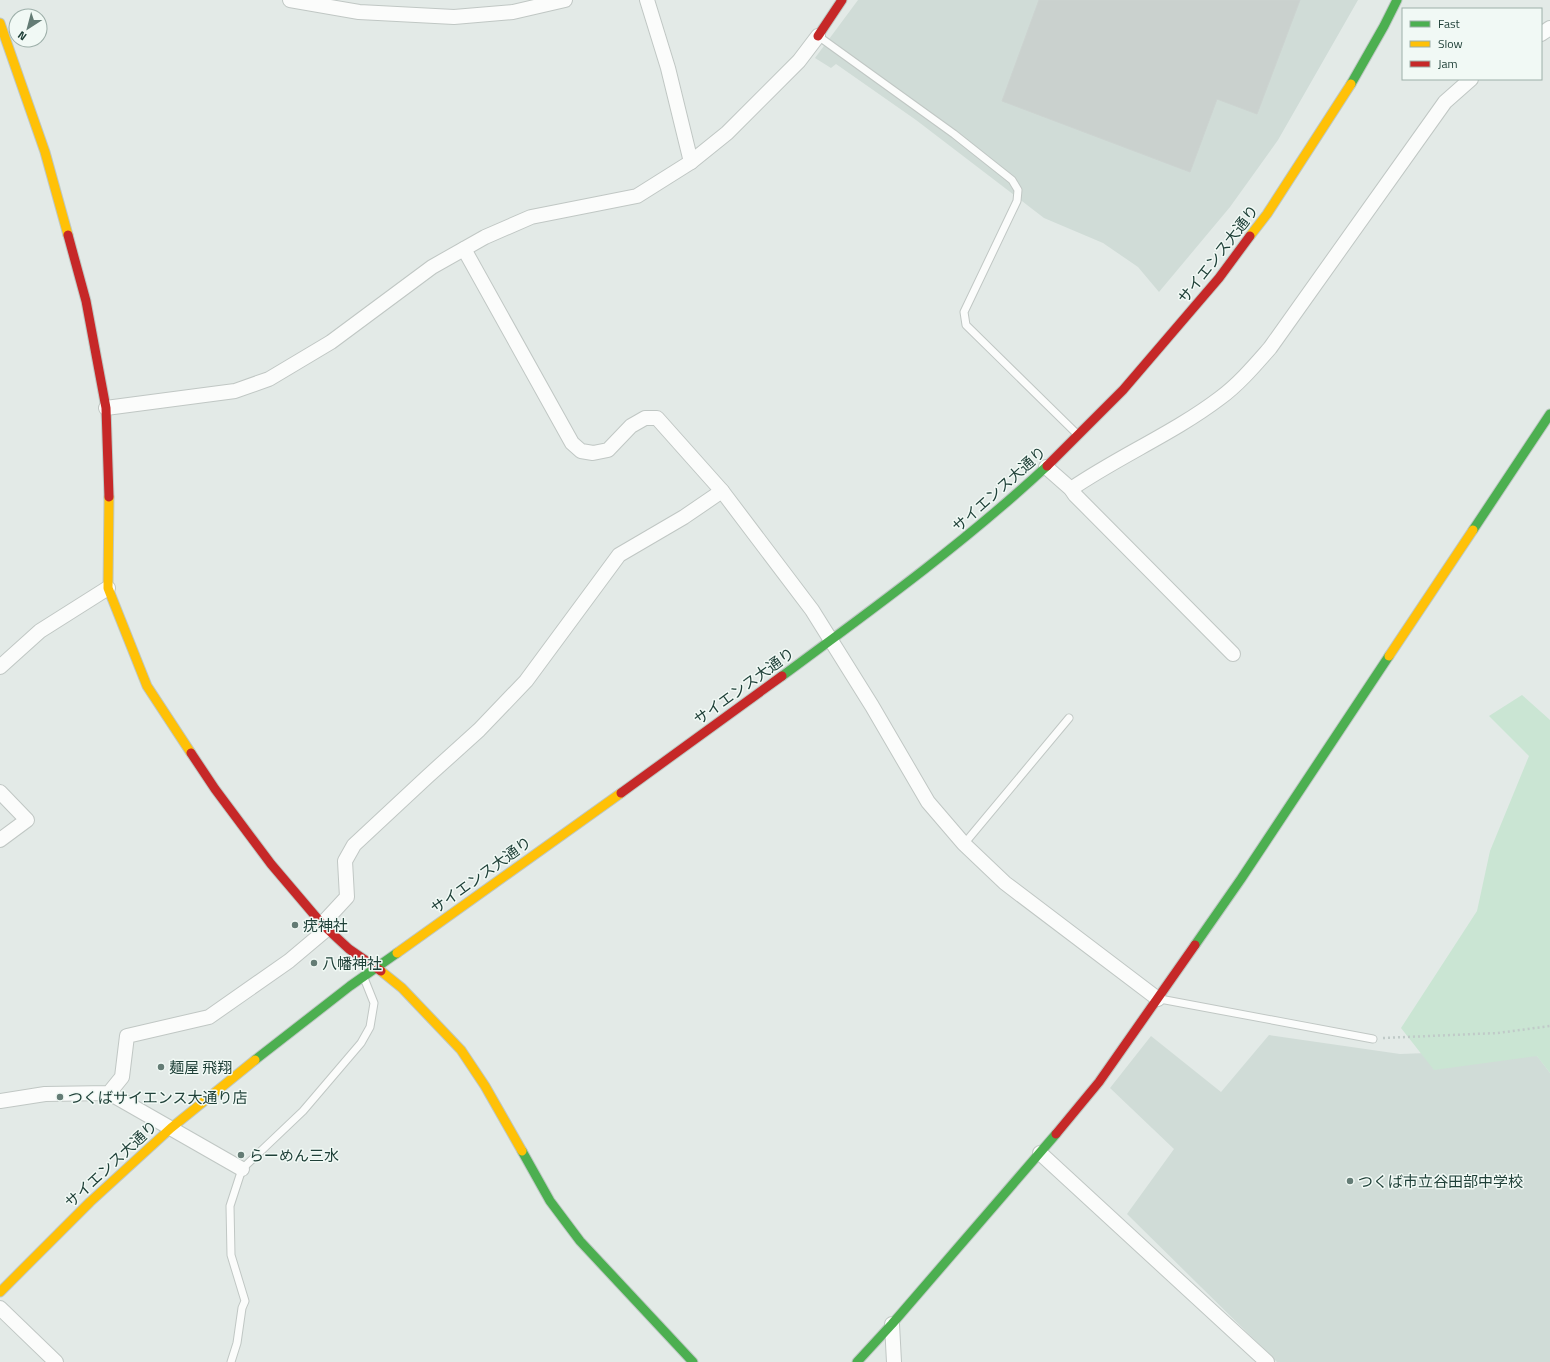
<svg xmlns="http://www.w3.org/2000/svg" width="1550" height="1362" font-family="'Titillium Web','Noto Sans JP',sans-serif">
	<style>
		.built { fill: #d0dcd7 }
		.green { fill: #cae5d3 }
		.building { fill: #cad1ce; stroke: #ccd3d0 }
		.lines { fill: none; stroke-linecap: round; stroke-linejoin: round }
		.lane-casing { stroke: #c0c7c4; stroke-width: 9 }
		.street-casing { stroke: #c0c7c4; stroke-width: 16 }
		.fast-casing { stroke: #bec8c4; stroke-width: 11 }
		.slow-casing { stroke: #bec8c4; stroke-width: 11 }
		.jam-casing { stroke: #bec8c4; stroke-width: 11 }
		.path { stroke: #c0cac8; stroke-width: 2.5; stroke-dasharray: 2 3; stroke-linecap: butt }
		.lane { stroke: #fbfcfb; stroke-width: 7 }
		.street { stroke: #fbfcfb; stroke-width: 14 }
		.fast { stroke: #4caf50; stroke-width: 9 }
		.slow { stroke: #ffc107; stroke-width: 9 }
		.jam { stroke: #c62828; stroke-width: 9 }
		.poi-dot { fill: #647c75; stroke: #f1f9f5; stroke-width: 1.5 }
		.labels { text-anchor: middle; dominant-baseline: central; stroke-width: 3; stroke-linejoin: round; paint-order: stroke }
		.street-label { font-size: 15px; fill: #1f4038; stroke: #f1f9f5 }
		.poi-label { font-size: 15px; fill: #1f4038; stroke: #f1f9f5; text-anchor: start }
	</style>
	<rect width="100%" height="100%" fill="#e3eae7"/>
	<g class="built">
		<polygon points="858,0 1358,0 1278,140 1230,207 1159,292 1138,267 1103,243 1044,218 916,120 836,64 831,68 815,58"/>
		<polygon points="1269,1035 1400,1054 1532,1049 1550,1073 1550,1362 1277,1362 1127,1214 1174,1149 1110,1088 1151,1036 1221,1092"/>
	</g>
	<polygon class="green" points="1522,695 1550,720 1550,1073 1537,1056 1434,1070 1401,1028 1477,911 1490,851 1529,756 1489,716"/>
	<polygon class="building" points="1039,0 1300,0 1257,114 1217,99 1190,172 1002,101"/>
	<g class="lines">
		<g class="lane-casing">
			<g id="lane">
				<polyline points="818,36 954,134 1012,180 1018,190 1017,201 964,312 966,325 1077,434"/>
				<polyline points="964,844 1069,718"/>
				<polyline points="1160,999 1373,1039"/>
				<polyline points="231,1362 237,1343 242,1308 245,1301 231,1255 230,1206 242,1169 303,1111 361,1043 370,1027 374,1003 364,978"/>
			</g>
		</g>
		<g class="street-casing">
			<g id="street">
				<polyline points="290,0 359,12 454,17 513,12 565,0"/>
				<polyline points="647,0 668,68 691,162"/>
				<polyline points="1541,34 1550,28"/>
				<polyline points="464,249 572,443 581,451 593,453 608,450 631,426 645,418 657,418 722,491 812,610 872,706 928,802 964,844 1005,883 1158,999"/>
				<polyline points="106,408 235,391 269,379 331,342 432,267 485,237 531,217 637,196 691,162 727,133 799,61 818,36"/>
				<polyline points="1046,467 1071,489 1075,495 1233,654"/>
				<path d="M1071,489C1119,456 1174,433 1220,398C1239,384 1255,365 1270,348L1445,102L1471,79"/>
				<polyline points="0,667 40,631 108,588"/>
				<polyline points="0,792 27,820 0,840"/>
				<polyline points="322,924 347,897 345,861 354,845 427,777 479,730 526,681 619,555 684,517 722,491"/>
				<polyline points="109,1093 242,1169"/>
				<polyline points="0,1101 45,1094 109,1093 122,1077 127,1036 209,1017 289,961 327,929"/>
				<polyline points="1040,1153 1267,1362"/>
				<polyline points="0,1308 56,1362"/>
				<polyline points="892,1324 894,1362"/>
			</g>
		</g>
		<g class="fast-casing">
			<g id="fast">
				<polyline points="1351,84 1384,26 1397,0"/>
				<polyline points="1473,530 1550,414"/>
				<path d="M782,676C873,609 964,543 1047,466"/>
				<polyline points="1195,945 1241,879 1389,656"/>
				<polyline points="255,1060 350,986 397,953"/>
				<polyline points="522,1151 550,1201 580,1241 693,1362"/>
				<polyline points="857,1362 892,1324 1056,1134"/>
			</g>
		</g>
		<g class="slow-casing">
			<g id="slow">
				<polyline points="0,23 45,152 68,235"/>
				<polyline points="1250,236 1267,214 1351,84"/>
				<polyline points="109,497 108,588 147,686 191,753"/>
				<polyline points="1389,656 1473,530"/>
				<polyline points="397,953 621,793"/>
				<polyline points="381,971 402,988 461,1050 485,1086 522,1151"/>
				<polyline points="0,1292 90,1202 171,1128 255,1060"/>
			</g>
		</g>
		<g class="jam-casing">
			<g id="jam">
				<polyline points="818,36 842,0"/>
				<polyline points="68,235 86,301 106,408 109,497"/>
				<polyline points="1047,466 1123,390 1219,278 1250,236"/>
				<polyline points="191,753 215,789 271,864 322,924 349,949 381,971"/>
				<polyline points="621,793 782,676"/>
				<polyline points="1056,1134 1099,1082 1195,945"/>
			</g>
		</g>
		<polyline class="path" points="1383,1038 1498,1033 1550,1026"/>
		<use href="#lane" class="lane"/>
		<use href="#street" class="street"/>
		<use href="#fast" class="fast"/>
		<use href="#slow" class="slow"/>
		<use href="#jam" class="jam"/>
	</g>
	<g class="poi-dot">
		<circle cx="295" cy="925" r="4"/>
		<circle cx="314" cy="963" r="4"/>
		<circle cx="161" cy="1067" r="4"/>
		<circle cx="60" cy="1097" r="4"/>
		<circle cx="241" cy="1155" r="4"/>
		<circle cx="1350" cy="1181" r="4"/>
	</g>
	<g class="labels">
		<g class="street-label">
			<text transform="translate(1218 254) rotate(-52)">サイエンス大通り</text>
			<text transform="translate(999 489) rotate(-42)">サイエンス大通り</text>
			<text transform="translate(744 686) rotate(-36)">サイエンス大通り</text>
			<text transform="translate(481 875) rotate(-36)">サイエンス大通り</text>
			<text transform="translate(111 1164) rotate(-43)">サイエンス大通り</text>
		</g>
		<g class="poi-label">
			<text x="303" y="925">疣神社</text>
			<text x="322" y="963">八幡神社</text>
			<text x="169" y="1067">麺屋 飛翔</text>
			<text x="68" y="1097">つくばサイエンス大通り店</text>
			<text x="249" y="1155">らーめん三水</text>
			<text x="1358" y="1181">つくば市立谷田部中学校</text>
		</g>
	</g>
	<rect x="1402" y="8" width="140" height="72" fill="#f1f9f5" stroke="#9dafa9"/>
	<rect x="1410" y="21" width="20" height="6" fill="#4caf50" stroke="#9dafa9"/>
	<text x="1438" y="28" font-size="12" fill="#1f4038">Fast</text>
	<rect x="1410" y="41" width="20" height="6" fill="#ffc107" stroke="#9dafa9"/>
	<text x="1438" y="48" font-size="12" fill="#1f4038">Slow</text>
	<rect x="1410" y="61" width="20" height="6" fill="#c62828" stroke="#9dafa9"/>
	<text x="1438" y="68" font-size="12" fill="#1f4038">Jam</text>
	<g transform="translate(28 28) rotate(216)"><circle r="19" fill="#f1f9f5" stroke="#9dafa9"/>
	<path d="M0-3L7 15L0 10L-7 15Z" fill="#647c75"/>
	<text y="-6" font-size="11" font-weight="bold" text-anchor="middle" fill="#1f4038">N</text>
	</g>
</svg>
